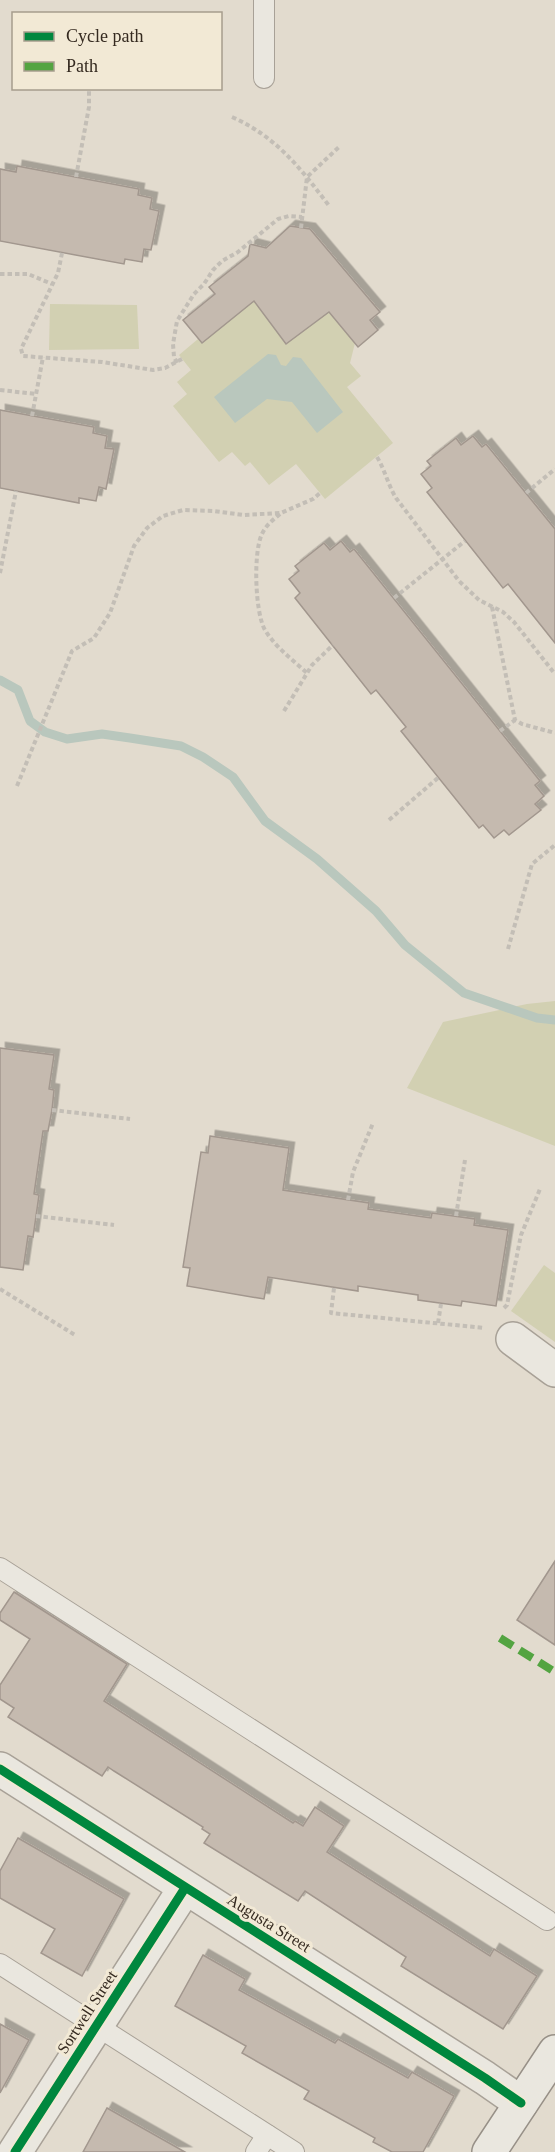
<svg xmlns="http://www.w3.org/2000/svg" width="555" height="2152" font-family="Georgia,serif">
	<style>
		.green { fill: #d2d0b2 }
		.water { fill: #b9c7bd }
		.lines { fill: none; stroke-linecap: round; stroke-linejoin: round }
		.stream { stroke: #b9c7bd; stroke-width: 9 }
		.building { fill: #c5baaf; stroke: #a2978e; stroke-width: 1.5; filter: url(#shadow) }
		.lane-casing { stroke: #a8a197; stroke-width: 22 }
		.street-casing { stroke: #a8a197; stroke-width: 36 }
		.secondary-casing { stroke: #979087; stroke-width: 36 }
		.path { stroke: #c3beb6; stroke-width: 4; stroke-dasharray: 4.5 3; stroke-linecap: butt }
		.lane { stroke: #eae7df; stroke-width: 20 }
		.street { stroke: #eae7df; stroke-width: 33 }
		.secondary { stroke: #eae7df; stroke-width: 33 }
		.quiet { stroke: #53a441; stroke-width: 8; stroke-dasharray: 15 8; stroke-linecap: butt }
		.cycleway-casing { stroke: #f2e9d5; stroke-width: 13 }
		.cycleway { stroke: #00873e; stroke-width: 9 }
		.labels { text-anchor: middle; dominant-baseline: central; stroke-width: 6; stroke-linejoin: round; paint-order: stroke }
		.street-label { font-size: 16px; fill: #352a20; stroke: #f2e9d5 }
	</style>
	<defs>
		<filter id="shadow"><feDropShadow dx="5.5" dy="-5.5" stdDeviation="0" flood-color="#0004"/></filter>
	</defs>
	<rect width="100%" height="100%" fill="#e2dbce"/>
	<g class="green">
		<polygon points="288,274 322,303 355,343 350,363 361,376 347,387 393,443 325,499 296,464 269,485 250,462 245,466 232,452 219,462 173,406 187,394 177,382 191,370 179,355 198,339 202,342"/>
		<polygon points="50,304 137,305 139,349 49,350"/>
		<polygon points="555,1001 555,1146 407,1088 443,1022 527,1004"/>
		<polygon points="544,1265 555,1273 555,1342 511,1311"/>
	</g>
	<polygon class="water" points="268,354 276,355 281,365 286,366 293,357 301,358 343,412 317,433 292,402 267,399 235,423 214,397"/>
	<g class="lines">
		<polyline class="stream" points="0,680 18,690 30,721 45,732 67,739 102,734 130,738 181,746 203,757 233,777 265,821 317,859 376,911 405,945 464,993 537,1018 555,1020"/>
	</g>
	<g class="building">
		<polygon points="17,166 139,189 138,195 152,198 150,209 159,211 151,250 144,249 142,262 125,259 124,264 0,241 0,169 16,172"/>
		<polygon points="290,226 310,229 380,312 370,320 378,330 358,347 329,312 286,344 254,301 202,343 183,320 215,294 209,287 248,256 250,244 266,248"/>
		<polygon points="0,410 94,427 93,433 107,436 105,448 114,449 106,489 99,487 96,501 79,498 79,503 0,488"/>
		<polygon points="473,436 482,447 486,444 555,529 555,643 508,584 503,588 427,492 432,488 421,474 431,466 427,461 456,438 461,445"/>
		<polygon points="341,541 350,552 354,549 540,781 535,785 544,796 535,804 541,810 509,835 504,830 494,838 483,825 479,828 401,731 406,727 376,690 371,694 295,598 300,593 289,579 299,571 295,566 324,543 330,550"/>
		<polygon points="0,1048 54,1055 49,1089 54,1090 52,1110 48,1131 43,1131 34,1194 39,1195 33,1237 28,1236 23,1270 0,1267"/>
		<polygon points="210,1136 289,1148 283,1190 369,1203 368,1209 431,1218 432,1213 475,1219 474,1225 508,1230 496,1306 462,1301 461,1306 418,1300 418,1295 358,1286 358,1291 268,1277 264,1299 187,1286 190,1268 183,1267 201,1152 208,1153"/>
		<polygon points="555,1561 555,1645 517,1620"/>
		<polygon points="14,1592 127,1664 104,1701 293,1823 295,1821 303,1826 315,1807 344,1826 327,1852 490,1956 494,1949 537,1976 503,2029 401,1966 406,1957 305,1891 298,1901 204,1843 210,1834 202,1829 203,1827 114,1771 108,1767 102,1776 8,1717 14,1708 0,1699 0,1685 30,1639 0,1620 0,1613"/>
		<polygon points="18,1838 124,1899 82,1976 41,1953 55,1929 0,1898 0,1871"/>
		<polygon points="203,1955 245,1979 239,1990 335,2043 338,2039 408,2078 412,2072 454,2096 423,2152 392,2152 373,2142 375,2138 304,2099 309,2091 242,2053 246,2046 175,2006"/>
		<polygon points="0,2024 29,2040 0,2093"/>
		<polygon points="107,2108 185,2152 83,2152"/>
	</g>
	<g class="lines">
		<g class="lane-casing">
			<g id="lane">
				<polyline points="264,78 264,0"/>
				<polyline points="0,1568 547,1920"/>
				<polyline points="0,1964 294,2152"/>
				<polyline points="256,2152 267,2135"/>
			</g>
		</g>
		<g class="street-casing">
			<g id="street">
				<polyline points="513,1339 555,1370"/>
				<polyline points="0,1769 485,2078 521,2103"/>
				<polyline points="15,2152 185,1888"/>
			</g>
		</g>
		<g class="secondary-casing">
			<polyline id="secondary" points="489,2152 555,2052"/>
		</g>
		<g class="path">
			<path d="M232,117C277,137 301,169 330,207"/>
			<polyline points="76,177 89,107 89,88"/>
			<polyline points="301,228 307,177 339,147"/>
			<polyline points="62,253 58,273 21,349 23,356 102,362 153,370 165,368 182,359"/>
			<polyline points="0,274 28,274 52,284"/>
			<polyline points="177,363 174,357 173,344 177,321 194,294 204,284 213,270 222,261 238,252 278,219 289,216 302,217"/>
			<polyline points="0,390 36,394"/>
			<polyline points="32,416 43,357"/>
			<path d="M377,457C385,470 388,485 396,498L459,581L479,600L503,612L514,622L555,674"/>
			<polyline points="526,493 555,469"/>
			<path d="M280,514C273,520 266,525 262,534C253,552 255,613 265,630C276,648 292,659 307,673"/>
			<polyline points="0,573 16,491"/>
			<polyline points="394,598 465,541"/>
			<polyline points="492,607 515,720 522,724 555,733"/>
			<polyline points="284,711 312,665 333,645"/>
			<polyline points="500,731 515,720"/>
			<polyline points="17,786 72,651 94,638 110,613 134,546 147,528 163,516 183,510 214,511 243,515 281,513 313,499 320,493"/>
			<polyline points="389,820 439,777"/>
			<polyline points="508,949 532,864 555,845"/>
			<polyline points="52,1110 130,1119"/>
			<polyline points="348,1200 353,1172 373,1123"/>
			<polyline points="36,1216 114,1225"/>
			<polyline points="456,1216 465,1160"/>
			<polyline points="334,1288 331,1313 485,1328"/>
			<polyline points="0,1289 75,1335"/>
			<polyline points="504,1308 507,1305 521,1235 540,1189"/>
			<polyline points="438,1323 441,1304"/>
		</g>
		<use href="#lane" class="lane"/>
		<use href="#street" class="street"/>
		<use href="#secondary" class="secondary"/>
		<polyline class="quiet" points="500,1638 555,1672"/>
		<g class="cycleway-casing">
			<g id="cycleway">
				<polyline points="0,1769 485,2078 521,2103"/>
				<polyline points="15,2152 185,1888"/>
			</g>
		</g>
		<use href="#cycleway" class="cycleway"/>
	</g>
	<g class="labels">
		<g class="street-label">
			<text transform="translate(269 1923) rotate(32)">Augusta Street</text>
			<text transform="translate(87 2012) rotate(-57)">Sortwell Street</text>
		</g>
	</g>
	<rect x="12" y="12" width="210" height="78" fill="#f2e9d5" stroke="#a69d8d" stroke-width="1.5"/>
	<rect x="24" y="32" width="30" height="9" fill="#00873e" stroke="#a69d8d" stroke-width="1.5"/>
	<text x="66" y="42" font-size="18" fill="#352a20">Cycle path</text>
	<rect x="24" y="62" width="30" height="9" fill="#53a441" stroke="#a69d8d" stroke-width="1.5"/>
	<text x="66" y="72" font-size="18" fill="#352a20">Path</text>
</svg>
